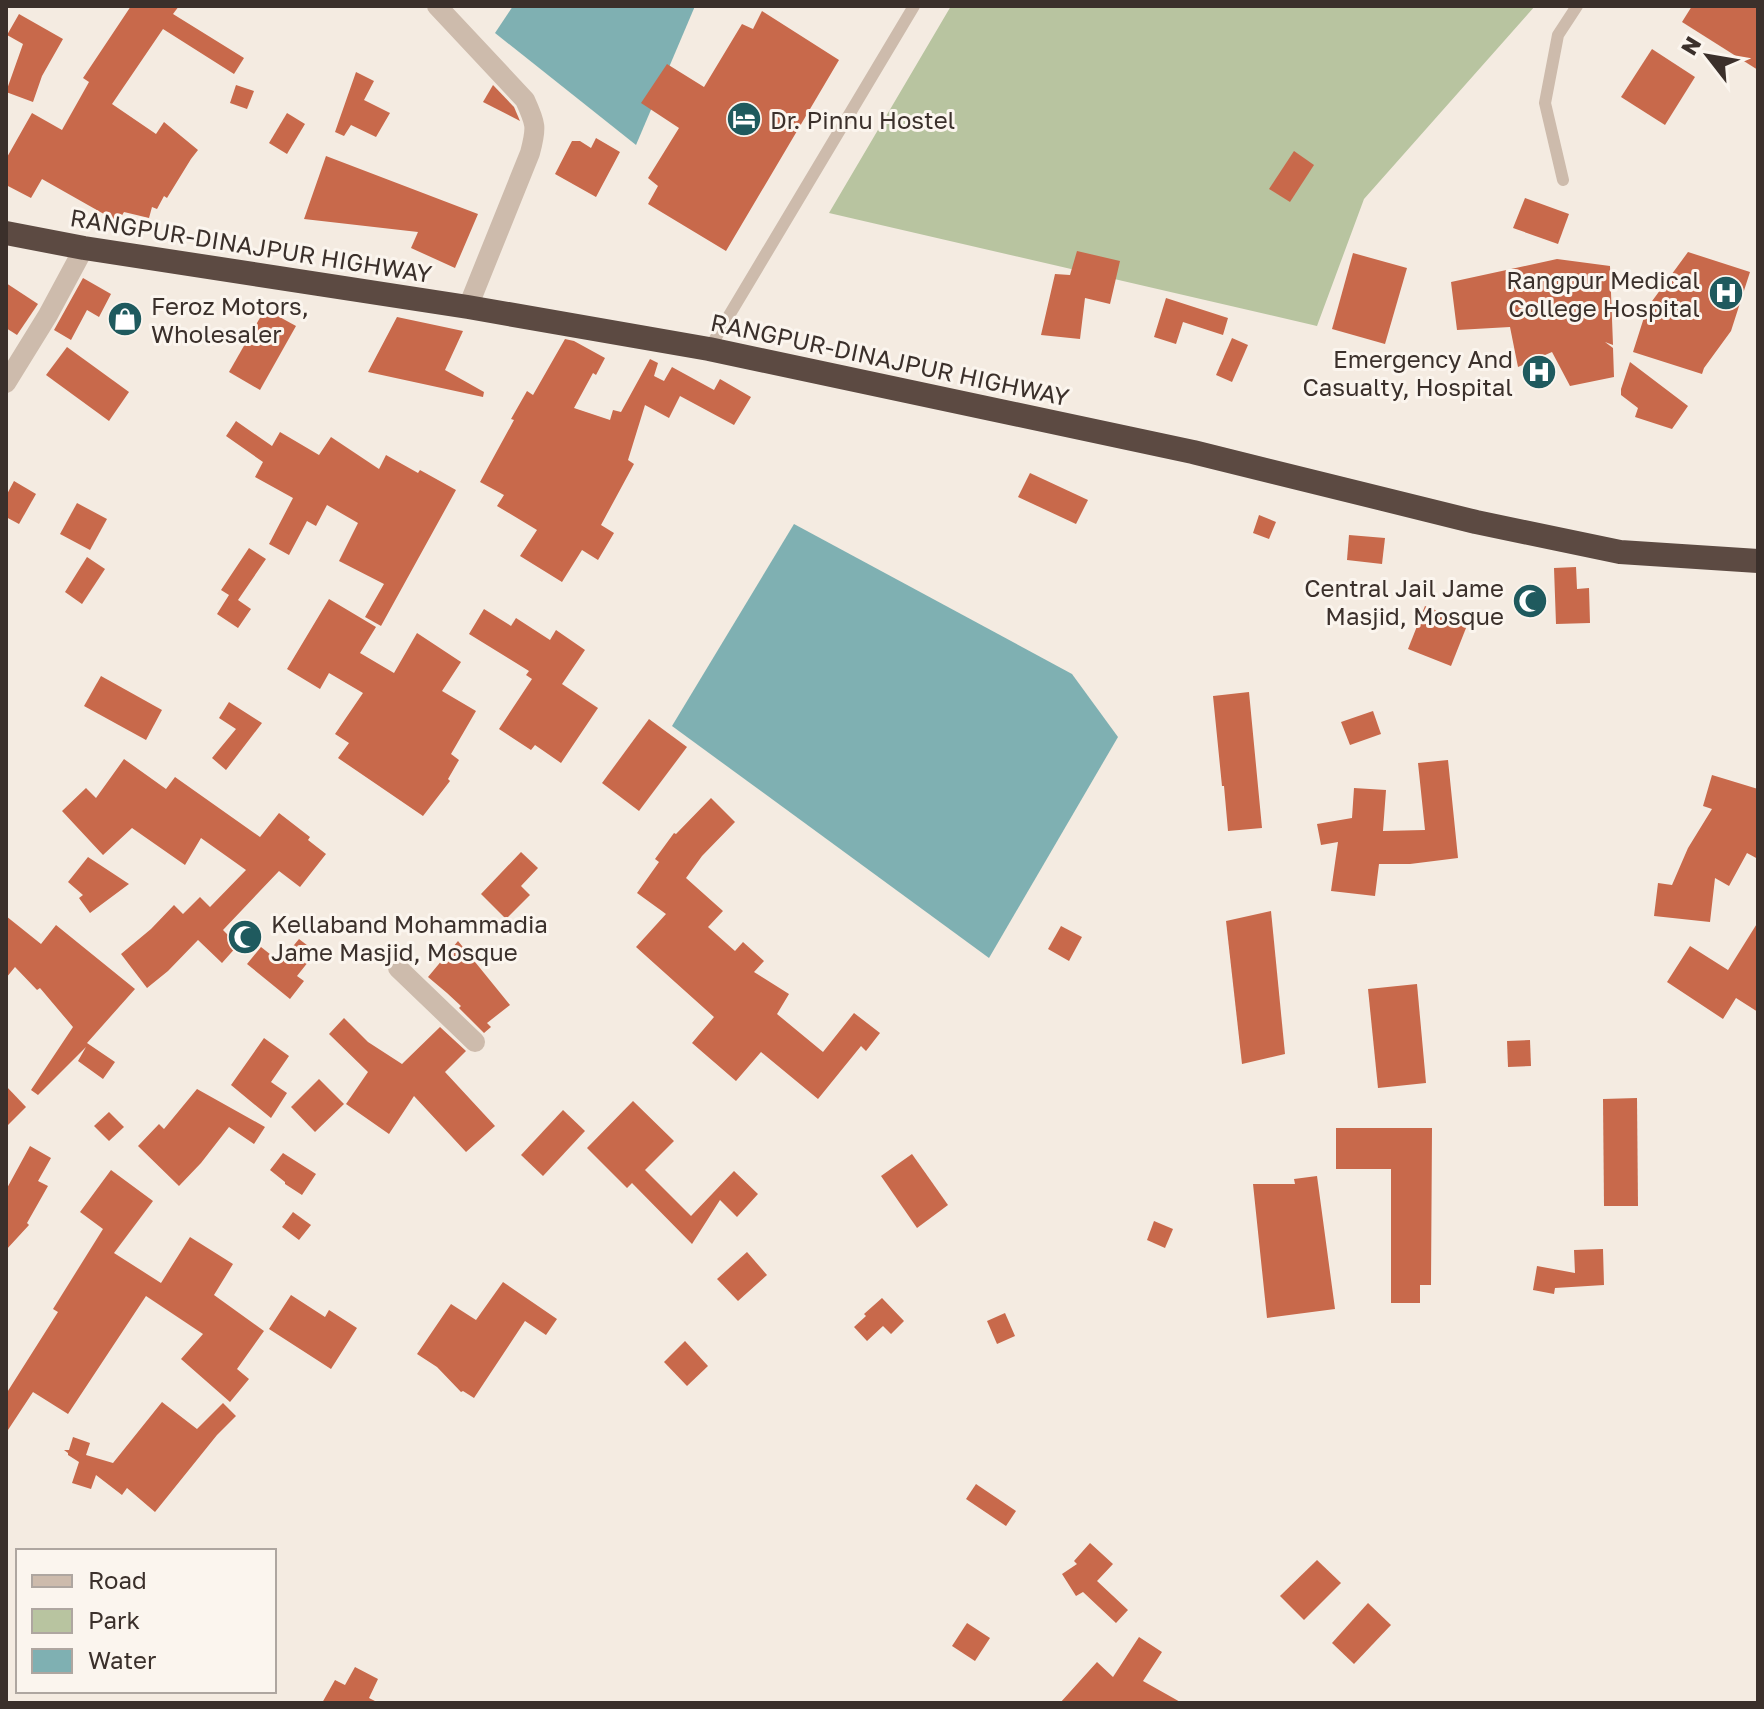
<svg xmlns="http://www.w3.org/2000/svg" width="1764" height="1709" font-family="'Golos Text',sans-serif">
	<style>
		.green { fill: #b8c4a0 }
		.water { fill: #7fb0b2 }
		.building { fill: #c8694b }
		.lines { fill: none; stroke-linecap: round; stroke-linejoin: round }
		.lane { stroke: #cdbbac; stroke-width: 12 }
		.street { stroke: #cdbbac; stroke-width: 20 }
		.highway { stroke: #5c4a42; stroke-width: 24 }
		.labels { text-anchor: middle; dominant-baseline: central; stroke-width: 6; stroke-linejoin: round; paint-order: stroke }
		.poi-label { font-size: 24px; fill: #3b302b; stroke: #fbf5ee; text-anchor: start }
		.street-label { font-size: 24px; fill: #3b302b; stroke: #fbf5ee }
	</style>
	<rect width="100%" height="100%" fill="#f4ebe1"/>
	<polygon class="green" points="951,6 1535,6 1364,199 1317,326 829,213"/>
	<g class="water">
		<polygon points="513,6 695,6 636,145 495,33"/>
		<polygon points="794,524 1072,674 1118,737 989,958 672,726"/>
	</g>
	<g class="building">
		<polygon points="131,6 179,6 173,14 244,58 234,74 163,29 112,104 156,134 164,122 198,150 191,159 167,198 164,196 157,209 152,207 149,218 124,212 118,222 42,179 31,198 6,185 6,159 32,113 62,130 89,82 83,78"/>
		<polygon points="1692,6 1758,6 1758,70 1682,22"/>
		<polygon points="762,11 839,60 726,251 648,204 658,186 648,178 679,128 641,103 667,64 704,87 742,24 753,29"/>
		<polygon points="19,14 63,39 42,76 33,102 6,92 23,44 7,35"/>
		<polygon points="1652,49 1695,77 1665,125 1621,97"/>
		<polygon points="356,72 374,81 364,100 390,113 376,137 351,125 344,136 335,132"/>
		<polygon points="236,85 254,91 247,109 230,103"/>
		<polygon points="493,85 514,107 520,121 483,102"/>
		<polygon points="287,113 305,124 287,154 269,143"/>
		<polygon points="596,138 620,152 596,197 555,174 572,141 580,141 591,148"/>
		<polygon points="1294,151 1314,165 1290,202 1269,189"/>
		<polygon points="326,156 478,214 455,268 411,248 418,232 304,219"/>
		<polygon points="1525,198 1569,214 1558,244 1513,228"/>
		<polygon points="1077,251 1120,261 1110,304 1085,298 1080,339 1041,335 1055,274 1070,275"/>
		<polygon points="1688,252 1750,272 1731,331 1704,368 1702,374 1633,352 1647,308"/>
		<polygon points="1353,253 1407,268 1385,344 1332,329"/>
		<polygon points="1557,259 1610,266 1613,345 1605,342 1613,348 1614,377 1570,386 1552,352 1518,367 1510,327 1457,330 1451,282"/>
		<polygon points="83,278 111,294 99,317 87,310 71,340 54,330"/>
		<polygon points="6,283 38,304 17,335 6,328"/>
		<polygon points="1166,298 1228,318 1223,335 1183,322 1176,344 1154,337"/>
		<polygon points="265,309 296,326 260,390 229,372"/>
		<polygon points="397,317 463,331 445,370 484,392 483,397 368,372"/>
		<polygon points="1232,338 1248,345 1232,382 1216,375"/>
		<polygon points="565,339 574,341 605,358 596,375 593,373 574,408 610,420 613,410 621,412 650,359 658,363 654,376 664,381 672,367 714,390 720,379 751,397 734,425 680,396 669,418 645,405 628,460 634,464 601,525 614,533 598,560 582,550 562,582 520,556 537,530 497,506 504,495 480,482 503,440 514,420 511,419 527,391 533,395"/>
		<polygon points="67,347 129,392 109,421 46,375"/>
		<polygon points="1630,362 1688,406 1672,429 1635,417 1638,408 1621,395 1621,389"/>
		<polygon points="236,421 272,446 280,432 319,455 331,437 379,469 386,455 418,473 420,470 456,490 381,626 365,617 384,584 339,561 358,523 327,505 316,526 307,521 289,555 269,544 293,498 255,477 263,462 226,436"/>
		<polygon points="1030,473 1088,500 1076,524 1018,497"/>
		<polygon points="14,481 36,494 19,524 6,517 6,496"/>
		<polygon points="77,503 107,519 90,550 60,534"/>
		<polygon points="1259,515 1276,522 1269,539 1253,533"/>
		<polygon points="1349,535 1385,538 1382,564 1347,560"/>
		<polygon points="249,548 266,559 238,600 251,609 238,628 217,614 229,595 221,590"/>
		<polygon points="87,557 105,569 82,604 65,592"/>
		<polygon points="1576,567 1577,589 1589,588 1590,623 1556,624 1554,568"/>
		<polygon points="329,599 376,627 360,653 394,673 417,633 461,662 442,691 476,711 451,754 459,760 448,779 450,781 423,816 338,758 349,743 335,734 363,693 329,673 320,689 287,669"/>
		<polygon points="1425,606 1468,623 1451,666 1408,649"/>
		<polygon points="484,609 511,626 516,618 550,640 556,630 585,650 562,684 598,708 561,763 535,745 531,750 499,729 532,679 526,675 529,671 469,634"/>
		<polygon points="101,676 162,710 146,740 84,706"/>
		<polygon points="1249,692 1262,828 1228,831 1224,786 1222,786 1213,696"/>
		<polygon points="229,702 262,723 226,770 212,758 236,729 219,718"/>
		<polygon points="1373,711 1381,734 1350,745 1341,722"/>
		<polygon points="649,719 687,747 639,811 602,783"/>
		<polygon points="124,759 166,789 175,777 260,837 279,813 310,837 308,840 326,854 300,887 279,871 223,930 238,945 222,963 198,940 168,971 147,988 121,954 151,929 174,905 183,914 200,897 210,907 246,870 201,838 185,865 132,828 103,855 62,811 86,788 96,798"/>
		<polygon points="1448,760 1458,858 1410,864 1379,864 1375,896 1331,891 1338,842 1321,845 1317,824 1352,818 1354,788 1386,790 1383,831 1425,830 1418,763"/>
		<polygon points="1712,775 1758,789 1758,859 1747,853 1729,886 1715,878 1710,922 1654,916 1658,883 1672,885 1688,848 1712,809 1703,806"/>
		<polygon points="711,798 735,822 702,856 686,878 723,911 708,927 735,951 743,942 764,961 754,972 789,994 777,1014 823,1052 854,1013 880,1033 866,1051 861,1046 818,1099 761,1052 736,1081 692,1043 714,1017 636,947 666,914 637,893 659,862 655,859 674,833 676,834"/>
		<polygon points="521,852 538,868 521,886 530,895 506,919 481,894"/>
		<polygon points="88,857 129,884 90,913 79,898 83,895 68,882"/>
		<polygon points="1271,911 1285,1054 1242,1064 1226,921"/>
		<polygon points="6,916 41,944 56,925 135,989 87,1043 115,1062 103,1079 78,1061 86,1047 38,1095 31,1090 73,1027 40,988 37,990 15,967 6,978"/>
		<polygon points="1758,922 1758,1012 1736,998 1723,1019 1667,982 1690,946 1728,970"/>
		<polygon points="1061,926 1082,937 1069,961 1048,949"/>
		<polygon points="299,939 316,952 297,976 304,981 290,999 247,964 261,947 280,962"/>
		<polygon points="458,941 510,1005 487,1023 491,1027 484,1033 459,1008 461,1006 447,993 428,977"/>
		<polygon points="1417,984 1426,1083 1378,1088 1368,989"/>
		<polygon points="344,1018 368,1042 402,1064 440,1027 466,1051 445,1072 495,1126 466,1152 414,1096 389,1134 346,1104 368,1072 329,1034"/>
		<polygon points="264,1038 289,1056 271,1082 287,1093 271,1118 231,1085"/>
		<polygon points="1530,1040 1531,1066 1508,1067 1507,1041"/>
		<polygon points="319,1079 344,1104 315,1132 291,1107"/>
		<polygon points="6,1086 26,1107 6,1127"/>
		<polygon points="197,1089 265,1127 254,1144 229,1127 201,1163 179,1186 138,1146 159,1124 164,1129"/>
		<polygon points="1637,1098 1638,1206 1604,1206 1603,1099"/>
		<polygon points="633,1101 674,1141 645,1170 691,1216 734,1171 758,1194 737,1217 720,1200 692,1244 632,1183 627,1188 587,1148"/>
		<polygon points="563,1110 585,1131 543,1176 521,1155"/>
		<polygon points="109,1112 124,1127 109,1141 94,1126"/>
		<polygon points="1336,1128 1432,1128 1431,1285 1420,1285 1420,1303 1391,1303 1391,1169 1336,1169"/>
		<polygon points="30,1146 51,1158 38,1181 48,1186 27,1223 29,1225 6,1250 6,1190"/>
		<polygon points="283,1153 316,1174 302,1195 285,1184 285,1182 270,1170"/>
		<polygon points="912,1154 948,1205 917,1228 881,1176"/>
		<polygon points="111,1170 153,1201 114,1253 161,1283 190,1237 233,1264 214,1295 264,1331 237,1369 249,1379 230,1402 181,1359 203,1334 146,1296 68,1414 33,1392 6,1433 6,1394 58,1312 53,1309 103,1229 80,1212"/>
		<polygon points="1317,1176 1335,1309 1267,1318 1253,1184 1295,1184 1294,1179"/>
		<polygon points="293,1212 311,1225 299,1240 282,1227"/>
		<polygon points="1154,1221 1173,1229 1165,1248 1147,1240"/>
		<polygon points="1603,1249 1604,1285 1555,1288 1554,1294 1533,1290 1537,1266 1575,1273 1574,1250"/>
		<polygon points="747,1252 767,1275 738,1301 717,1279"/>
		<polygon points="503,1282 557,1319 546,1335 525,1321 474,1398 463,1391 461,1392 437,1367 417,1354 451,1304 476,1320"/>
		<polygon points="291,1295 325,1317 329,1310 357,1328 331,1369 269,1329"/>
		<polygon points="882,1298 904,1321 891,1334 883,1326 867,1341 854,1327 866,1316 864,1314"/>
		<polygon points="1005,1313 1015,1336 997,1344 987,1321"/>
		<polygon points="685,1341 708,1366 687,1386 664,1362"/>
		<polygon points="162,1402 197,1429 223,1403 236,1416 217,1435 155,1512 127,1488 122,1495 96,1475 91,1489 72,1483 79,1462 68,1455 68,1453 64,1450 69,1450 73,1437 90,1443 86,1455 113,1463"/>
		<polygon points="976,1484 1016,1511 1006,1526 966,1499"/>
		<polygon points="1090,1543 1113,1564 1097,1581 1128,1610 1116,1623 1083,1592 1076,1596 1062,1574 1077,1564 1074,1561"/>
		<polygon points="1317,1560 1341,1583 1304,1620 1280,1596"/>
		<polygon points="1368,1603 1391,1625 1354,1664 1332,1643"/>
		<polygon points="967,1623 990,1638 975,1661 952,1646"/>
		<polygon points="1139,1637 1162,1652 1143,1681 1182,1703 1060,1703 1097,1662 1113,1677"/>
		<polygon points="355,1667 378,1679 369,1698 379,1703 322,1703 335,1680 345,1685"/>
	</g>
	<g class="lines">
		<g class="lane">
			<polyline points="1563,180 1545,103 1558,35 1577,6"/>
			<polyline points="709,349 914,6"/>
		</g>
		<g class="street">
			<path d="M437,6L525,100C536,124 537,127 530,153L468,307"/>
			<polyline points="6,383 48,315 84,248"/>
			<polyline points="398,968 475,1042"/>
		</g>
		<polyline class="highway" points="6,233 84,248 468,307 709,349 1193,452 1476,522 1620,552 1758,561"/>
	</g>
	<defs>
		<g id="hotel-disc" transform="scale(1.8)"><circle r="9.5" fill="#1f5a5e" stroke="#fbf5ee"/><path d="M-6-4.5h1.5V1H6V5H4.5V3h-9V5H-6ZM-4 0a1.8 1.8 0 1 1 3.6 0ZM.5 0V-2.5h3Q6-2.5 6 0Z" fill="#fff"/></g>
		<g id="hospital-disc" transform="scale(1.8)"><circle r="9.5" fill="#1f5a5e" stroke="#fbf5ee"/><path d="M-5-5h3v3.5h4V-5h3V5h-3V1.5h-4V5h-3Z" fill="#fff"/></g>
		<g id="shop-disc" transform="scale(1.8)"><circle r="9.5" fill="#1f5a5e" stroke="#fbf5ee"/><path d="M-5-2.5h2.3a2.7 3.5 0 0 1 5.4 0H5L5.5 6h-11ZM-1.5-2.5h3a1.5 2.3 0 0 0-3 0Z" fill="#fff"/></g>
		<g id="mosque-disc" transform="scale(1.8)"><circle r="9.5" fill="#1f5a5e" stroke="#fbf5ee"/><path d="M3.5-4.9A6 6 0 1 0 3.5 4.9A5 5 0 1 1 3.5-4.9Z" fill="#fff"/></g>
	</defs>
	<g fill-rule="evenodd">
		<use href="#hotel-disc" x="744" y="119"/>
		<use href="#hospital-disc" x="1726" y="293"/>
		<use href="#shop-disc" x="125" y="319"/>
		<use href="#hospital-disc" x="1539" y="372"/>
		<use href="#mosque-disc" x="1530" y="601"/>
		<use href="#mosque-disc" x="245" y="937"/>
	</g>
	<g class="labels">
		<g class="poi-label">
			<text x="770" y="119">Dr. Pinnu Hostel</text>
			<text x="1700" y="279" text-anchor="end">Rangpur Medical<tspan x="1700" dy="28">College Hospital</tspan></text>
			<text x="151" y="305">Feroz Motors,<tspan x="151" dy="28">Wholesaler</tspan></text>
			<text x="1513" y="358" text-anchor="end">Emergency And<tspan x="1513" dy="28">Casualty, Hospital</tspan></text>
			<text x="1504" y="587" text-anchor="end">Central Jail Jame<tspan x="1504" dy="28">Masjid, Mosque</tspan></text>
			<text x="271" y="923">Kellaband Mohammadia<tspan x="271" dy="28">Jame Masjid, Mosque</tspan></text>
		</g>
		<g class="street-label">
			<text transform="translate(251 245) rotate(9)">RANGPUR-DINAJPUR HIGHWAY</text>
			<text transform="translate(890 359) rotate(12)">RANGPUR-DINAJPUR HIGHWAY</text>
		</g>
	</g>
	<rect width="1764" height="1709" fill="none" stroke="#3b302b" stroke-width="16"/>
	<rect x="16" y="1549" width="260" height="144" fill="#fbf5ee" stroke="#aea6a0" stroke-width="2"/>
	<rect x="32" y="1575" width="40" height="12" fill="#cdbbac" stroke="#aea6a0" stroke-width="2"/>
	<text x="88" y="1589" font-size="24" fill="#3b302b">Road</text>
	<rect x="32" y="1609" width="40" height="24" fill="#b8c4a0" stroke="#aea6a0" stroke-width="2"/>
	<text x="88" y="1629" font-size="24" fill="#3b302b">Park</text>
	<rect x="32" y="1649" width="40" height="24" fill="#7fb0b2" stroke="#aea6a0" stroke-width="2"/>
	<text x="88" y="1669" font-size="24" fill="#3b302b">Water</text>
	<g transform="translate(1708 56) rotate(301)" stroke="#fbf5ee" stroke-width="6" paint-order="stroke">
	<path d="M0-6L14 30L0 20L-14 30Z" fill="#3b302b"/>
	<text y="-12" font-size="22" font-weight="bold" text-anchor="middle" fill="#3b302b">N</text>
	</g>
</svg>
